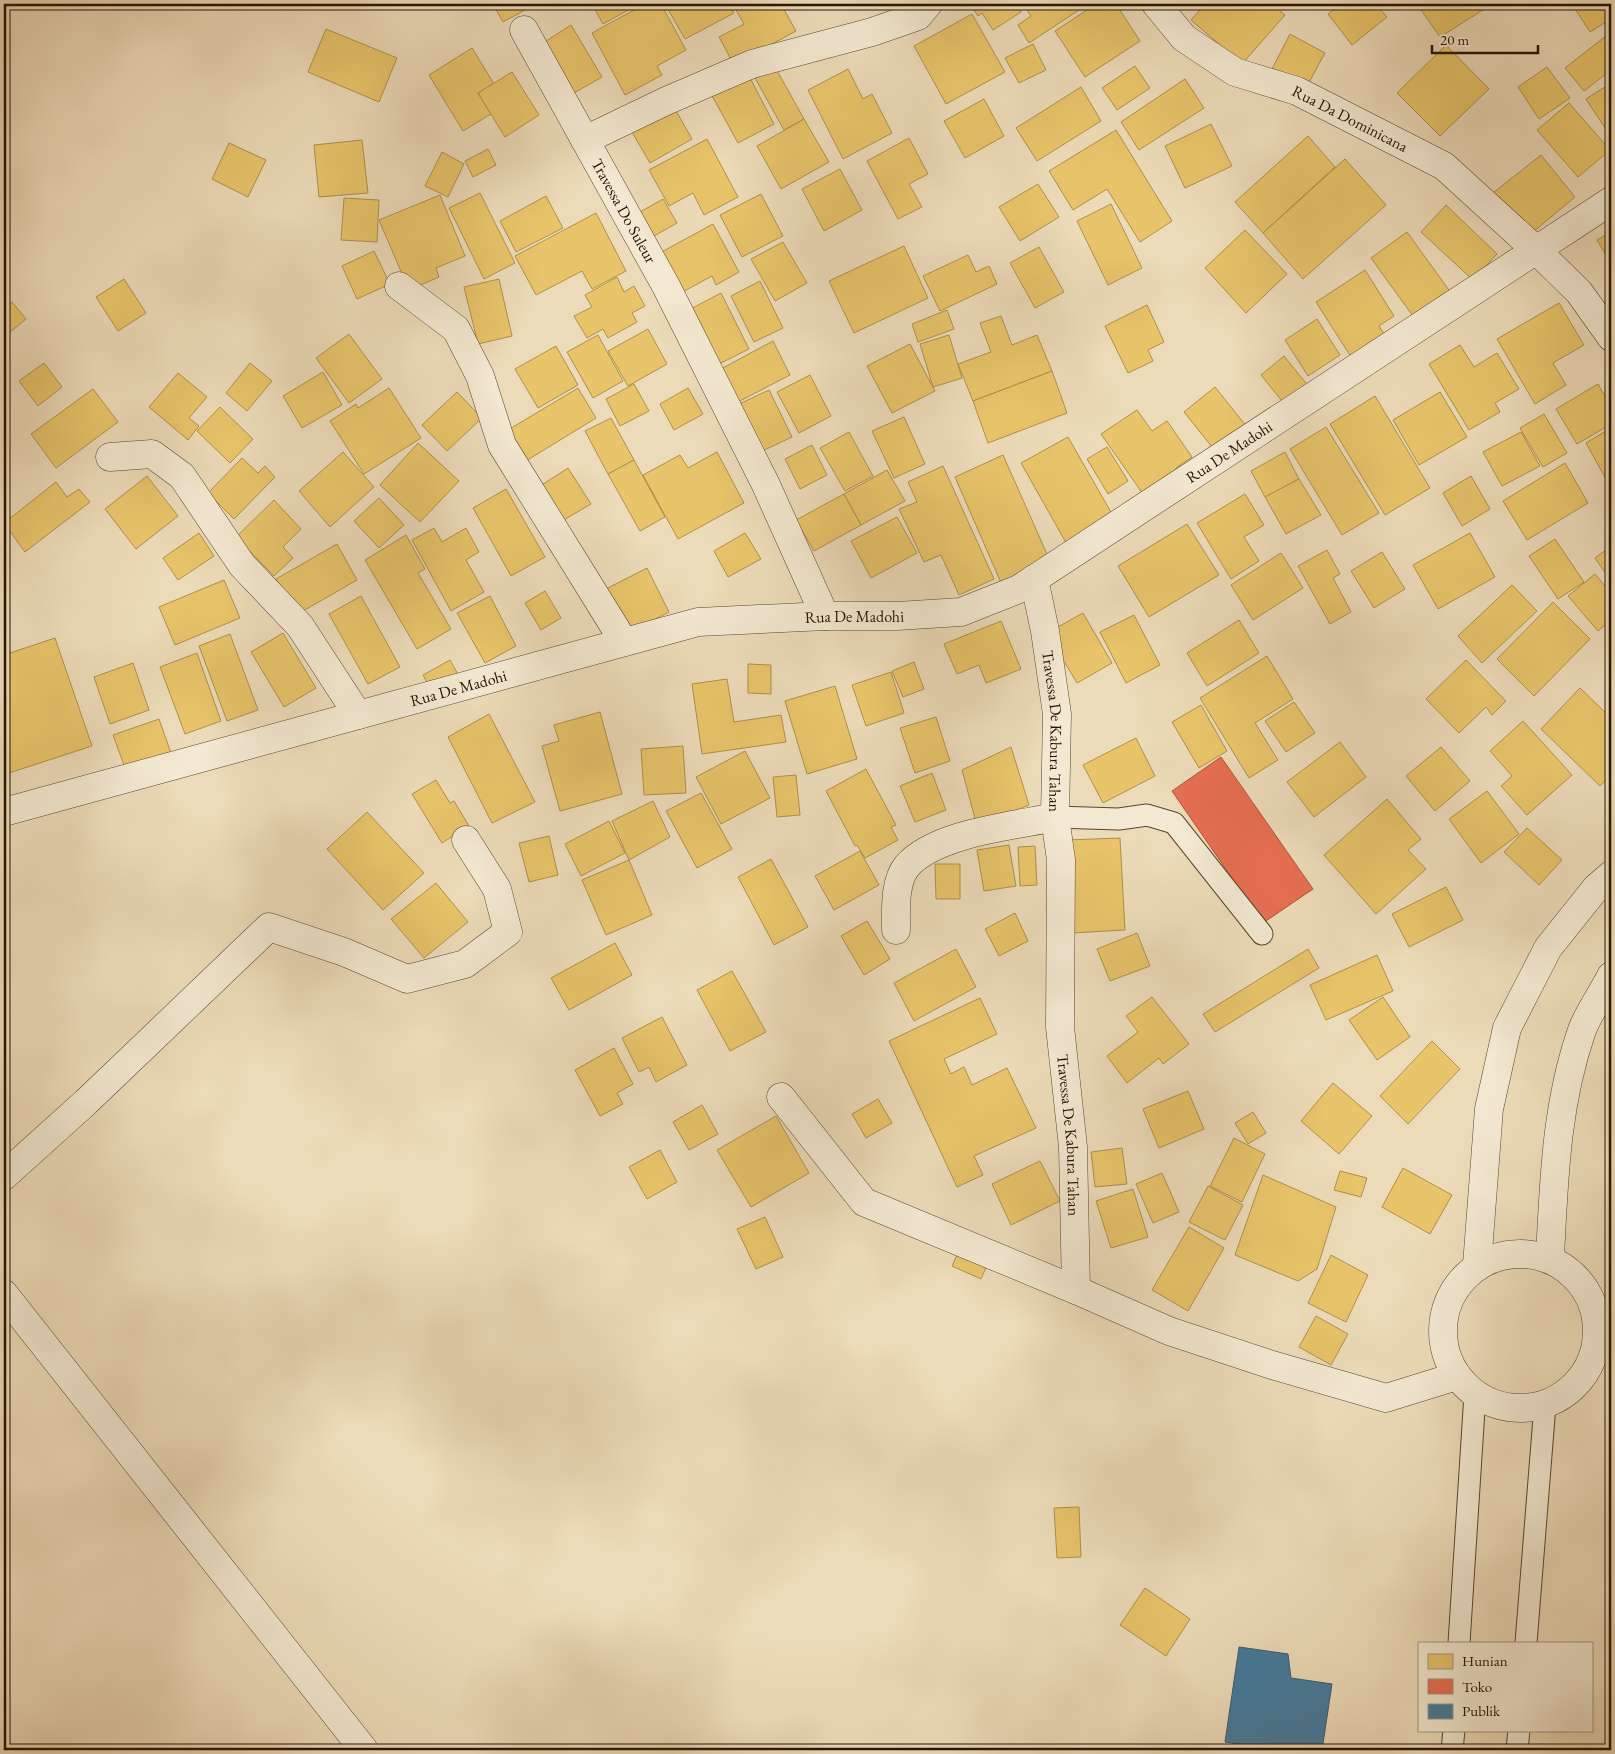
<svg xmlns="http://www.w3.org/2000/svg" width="1615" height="1754" font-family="'EB Garamond',serif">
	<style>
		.homes { fill: #e9c46a; stroke: #ae904a }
		.shops { fill: #e76f51; stroke: #ad5439 }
		.public { fill: #457b9d; stroke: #3c5c6e }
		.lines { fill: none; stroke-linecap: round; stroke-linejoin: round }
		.service-casing { stroke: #58462f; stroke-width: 23 }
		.minor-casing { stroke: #58462f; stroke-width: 29 }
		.tertiary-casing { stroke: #58462f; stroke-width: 29 }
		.service { stroke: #f3e8d1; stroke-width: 21 }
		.minor { stroke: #f3e8d1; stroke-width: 28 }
		.tertiary { stroke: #f3e8d1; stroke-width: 28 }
		.labels { text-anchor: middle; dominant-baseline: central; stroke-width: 5; stroke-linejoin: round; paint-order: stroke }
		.street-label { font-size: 16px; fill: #261501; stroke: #f3e8d1 }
	</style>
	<rect width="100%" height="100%" fill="#ecdbb8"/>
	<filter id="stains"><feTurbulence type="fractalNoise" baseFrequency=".004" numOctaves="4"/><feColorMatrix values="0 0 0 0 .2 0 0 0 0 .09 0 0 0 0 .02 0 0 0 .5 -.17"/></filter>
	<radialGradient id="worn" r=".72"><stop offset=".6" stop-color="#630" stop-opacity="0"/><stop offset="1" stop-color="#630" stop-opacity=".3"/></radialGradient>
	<g class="homes">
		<polygon points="493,4 536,4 503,22"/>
		<polygon points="592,4 639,4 603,24"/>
		<polygon points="645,4 661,4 686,50 657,66 662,75 625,95 592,33"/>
		<polygon points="665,4 729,4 734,13 685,39"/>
		<polygon points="748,4 781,4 796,31 734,65 719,37 744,24 736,10"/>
		<polygon points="970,4 1016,4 1021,12 993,30 982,13 978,16"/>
		<polygon points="1023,4 1083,4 1085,6 1029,43 1018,25 1031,16"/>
		<polygon points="1096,4 1116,4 1140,41 1085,77 1055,31"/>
		<polygon points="1205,4 1272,4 1285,15 1242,64 1191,20"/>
		<polygon points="1341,4 1376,4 1387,17 1352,45 1328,14"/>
		<polygon points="1417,4 1483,4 1486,8 1440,37"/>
		<polygon points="1572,4 1611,4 1611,19 1590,32"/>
		<polygon points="972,14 1005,72 946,104 914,46"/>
		<polygon points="571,25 602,77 565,98 543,43"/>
		<polygon points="326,29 397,58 379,102 308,72"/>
		<polygon points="1611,32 1611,70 1584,91 1565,68"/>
		<polygon points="1290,34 1325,53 1306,88 1272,69"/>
		<polygon points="1033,44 1046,70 1019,83 1005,58"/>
		<polygon points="1446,45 1489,89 1440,136 1397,93"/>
		<polygon points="472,48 494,84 478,93 491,114 463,131 429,75"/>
		<polygon points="1135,66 1150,88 1117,110 1102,88"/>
		<polygon points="775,67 804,119 784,130 755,78"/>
		<polygon points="1547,67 1570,98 1539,119 1518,87"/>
		<polygon points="848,69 863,99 872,94 892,133 843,159 808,90"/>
		<polygon points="512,72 539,115 505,137 478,93"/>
		<polygon points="747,72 774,124 738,143 710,92"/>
		<polygon points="1185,79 1204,108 1139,150 1121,122"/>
		<polygon points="1611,83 1611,137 1586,99"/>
		<polygon points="1081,87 1101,121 1037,161 1016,128"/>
		<polygon points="984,99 1004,136 965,158 944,121"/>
		<polygon points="671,102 692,139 650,163 629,127"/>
		<polygon points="1569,103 1610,150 1578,177 1537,130"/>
		<polygon points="804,119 829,162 781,189 757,146"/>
		<polygon points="1211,124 1232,166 1185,188 1165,146"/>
		<polygon points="1116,130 1172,221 1140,242 1107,189 1073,210 1049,171"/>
		<polygon points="1308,136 1335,167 1263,233 1235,202"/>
		<polygon points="909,138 928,174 909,184 922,207 898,219 867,161"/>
		<polygon points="707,139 738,197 704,215 693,193 669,206 649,170"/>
		<polygon points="362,140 368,193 319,197 314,145"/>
		<polygon points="229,143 266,160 248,197 212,179"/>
		<polygon points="488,149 496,165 473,177 465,161"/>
		<polygon points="442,152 464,164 448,197 425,186"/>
		<polygon points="1541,155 1575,197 1527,237 1493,193"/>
		<polygon points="1345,159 1386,205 1303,279 1263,233"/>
		<polygon points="840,169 862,210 824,231 802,189"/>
		<polygon points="1038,184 1059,217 1020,241 999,207"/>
		<polygon points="480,193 515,263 484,279 449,208"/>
		<polygon points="761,194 783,236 742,257 720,215"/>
		<polygon points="440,195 465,256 436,268 439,277 409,290 379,220"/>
		<polygon points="546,196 563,228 516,252 500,221"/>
		<polygon points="344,198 379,200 377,242 341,240"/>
		<polygon points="663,199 677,223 647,240 633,216"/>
		<polygon points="1111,204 1142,268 1108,285 1077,221"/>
		<polygon points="1446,205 1497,254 1473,280 1421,232"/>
		<polygon points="596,213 626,271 592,289 582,271 536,295 515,256"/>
		<polygon points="713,224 739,272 716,285 712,276 677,295 656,255"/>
		<polygon points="1245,230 1287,274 1246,313 1205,268"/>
		<polygon points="1407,232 1454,297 1418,323 1371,258"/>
		<polygon points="1611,232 1611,264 1597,240"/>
		<polygon points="783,242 807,283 775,301 751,259"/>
		<polygon points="904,246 928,298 854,333 829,281"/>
		<polygon points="1039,247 1064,292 1035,308 1010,263"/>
		<polygon points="374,251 390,284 357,299 342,266"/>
		<polygon points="968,255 976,272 989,266 997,284 940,311 923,276"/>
		<polygon points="1365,270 1394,316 1379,326 1387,339 1353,360 1316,302"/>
		<polygon points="617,277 624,292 634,286 645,306 632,313 637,322 608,338 603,329 587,338 574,316 592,307 585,295"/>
		<polygon points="124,279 146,313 118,331 96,297"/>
		<polygon points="499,279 512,336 478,344 464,287"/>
		<polygon points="760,281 783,328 754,342 731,296"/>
		<polygon points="721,293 749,349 711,368 683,313"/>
		<polygon points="12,302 26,319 4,337 4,309"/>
		<polygon points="1559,303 1584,345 1553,363 1566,385 1535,404 1497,339"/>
		<polygon points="1147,305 1164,342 1148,350 1153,361 1128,373 1105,326"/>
		<polygon points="947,310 954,329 918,342 912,324"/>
		<polygon points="1001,316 1012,345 1037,335 1052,371 973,401 958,364 991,352 980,323"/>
		<polygon points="1317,319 1340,355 1308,376 1285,340"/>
		<polygon points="648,329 667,364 628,386 608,351"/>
		<polygon points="349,334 382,379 349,403 316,358"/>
		<polygon points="598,335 623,381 593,398 567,352"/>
		<polygon points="949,335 962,378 933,387 920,344"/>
		<polygon points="773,341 790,375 736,403 719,370"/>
		<polygon points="910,344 935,391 892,413 867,366"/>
		<polygon points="1460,345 1474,367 1497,353 1519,389 1495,403 1500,412 1469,430 1429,364"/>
		<polygon points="556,346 578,385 538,408 515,369"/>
		<polygon points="1284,356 1309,387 1286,406 1261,375"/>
		<polygon points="44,363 62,387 38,406 19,381"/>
		<polygon points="250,363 272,381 247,411 226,393"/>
		<polygon points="1052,371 1067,413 988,443 973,401"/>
		<polygon points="323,372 342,405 302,428 283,396"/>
		<polygon points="178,373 207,397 189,418 199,426 188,440 149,407"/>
		<polygon points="810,375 831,416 799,433 777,392"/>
		<polygon points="634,384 649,411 620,426 606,399"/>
		<polygon points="1598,384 1611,407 1611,424 1577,444 1556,409"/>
		<polygon points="1215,387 1247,427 1216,452 1184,412"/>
		<polygon points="389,388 421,438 364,474 330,421 356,404 358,408"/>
		<polygon points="578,388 596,418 521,464 503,433"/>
		<polygon points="688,388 703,414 674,430 660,404"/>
		<polygon points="93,389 118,422 56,468 31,434"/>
		<polygon points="769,390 792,437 756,454 733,407"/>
		<polygon points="457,392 482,418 447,451 422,425"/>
		<polygon points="1440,392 1467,437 1419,465 1393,420"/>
		<polygon points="1375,396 1430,488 1385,515 1330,424"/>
		<polygon points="220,407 253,439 230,463 197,431"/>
		<polygon points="1137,410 1152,431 1167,421 1192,457 1176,468 1179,474 1145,497 1101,434"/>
		<polygon points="1544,414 1567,453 1543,467 1520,428"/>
		<polygon points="904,417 925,464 894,478 872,431"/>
		<polygon points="611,418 634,460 608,474 585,431"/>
		<polygon points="1326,427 1379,513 1342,535 1290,449"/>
		<polygon points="1611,428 1611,478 1607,481 1586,443"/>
		<polygon points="849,432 873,476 845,491 820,448"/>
		<polygon points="1521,432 1540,466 1502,486 1483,452"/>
		<polygon points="1068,437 1116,521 1069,548 1021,463"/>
		<polygon points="418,443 459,481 420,522 380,485"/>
		<polygon points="812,445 827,475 800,489 785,459"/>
		<polygon points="1107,447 1128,481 1108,494 1087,459"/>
		<polygon points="343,452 374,487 330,527 299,491"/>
		<polygon points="717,452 744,503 678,539 643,475 680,455 688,468"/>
		<polygon points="1285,452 1299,479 1265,497 1251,471"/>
		<polygon points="1003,455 1051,563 1002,585 955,477"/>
		<polygon points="242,458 258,473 265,466 275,477 234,519 208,493"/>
		<polygon points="634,460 665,517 640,531 608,474"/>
		<polygon points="1565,463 1588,503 1527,540 1503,501"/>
		<polygon points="943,466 994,579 959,595 941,555 924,562 899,509 917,502 908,482"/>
		<polygon points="568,468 591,504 552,527 531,492"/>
		<polygon points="887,470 905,501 861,525 844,494"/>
		<polygon points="147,476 178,516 136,549 105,509"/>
		<polygon points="1471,476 1490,509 1462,526 1443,493"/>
		<polygon points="1299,479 1321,515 1286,534 1265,497"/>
		<polygon points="56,482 67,497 79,489 90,502 25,552 4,523"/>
		<polygon points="506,489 545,557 511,576 473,508"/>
		<polygon points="844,494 861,525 814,551 796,520"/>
		<polygon points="1245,494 1264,525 1244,537 1259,561 1231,579 1197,523"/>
		<polygon points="379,498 404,525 379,548 354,521"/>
		<polygon points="274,500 301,529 283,547 293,558 274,576 236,537"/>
		<polygon points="897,517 917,553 871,578 851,541"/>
		<polygon points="1187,524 1219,575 1149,617 1118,566"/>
		<polygon points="434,528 442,542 466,528 479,552 466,560 484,592 451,611 412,540"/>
		<polygon points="199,533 214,556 178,580 163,558"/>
		<polygon points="745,533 761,559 728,577 714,551"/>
		<polygon points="1470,533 1495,577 1438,609 1413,565"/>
		<polygon points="406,535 425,569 418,573 451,629 417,649 365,560"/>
		<polygon points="1555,539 1584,582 1558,599 1529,556"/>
		<polygon points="337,544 357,580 296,615 276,579"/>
		<polygon points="1611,546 1611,581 1595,558"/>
		<polygon points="1327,550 1340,574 1333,578 1351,612 1330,624 1298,566"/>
		<polygon points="1382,552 1405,589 1374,608 1351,571"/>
		<polygon points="1281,553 1303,588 1253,620 1231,585"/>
		<polygon points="647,568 669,612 622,636 600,592"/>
		<polygon points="1595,574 1611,593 1611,620 1598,631 1568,596"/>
		<polygon points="224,580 240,618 175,645 159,607"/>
		<polygon points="1512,585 1537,611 1482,663 1458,636"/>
		<polygon points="545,591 561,618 541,630 525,603"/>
		<polygon points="361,596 400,667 368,684 329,614"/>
		<polygon points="490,596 516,646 485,663 457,613"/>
		<polygon points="1553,602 1590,639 1534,696 1497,659"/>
		<polygon points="1083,613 1112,663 1077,683 1047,633"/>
		<polygon points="1134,615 1160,665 1126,683 1100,632"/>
		<polygon points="1239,620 1259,653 1207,686 1187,653"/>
		<polygon points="1001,621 1021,669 986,683 979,665 957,674 944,644"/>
		<polygon points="283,633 316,688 284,707 251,652"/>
		<polygon points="230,634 258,710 227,721 199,646"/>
		<polygon points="55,638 92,746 9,773 4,757 4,655"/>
		<polygon points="197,653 221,721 185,734 160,667"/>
		<polygon points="1267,656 1293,699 1255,723 1278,760 1249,778 1200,698"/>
		<polygon points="450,660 460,678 433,693 423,675"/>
		<polygon points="1466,660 1506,701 1492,715 1486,707 1459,733 1426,699"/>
		<polygon points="914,662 924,689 903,697 892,671"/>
		<polygon points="133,663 149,710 110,724 94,677"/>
		<polygon points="748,664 771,665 771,694 748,693"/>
		<polygon points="891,672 904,713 866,726 852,685"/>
		<polygon points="727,679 734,722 781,715 786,742 702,754 692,684"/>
		<polygon points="835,686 857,759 807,774 785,701"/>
		<polygon points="1580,688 1611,718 1611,775 1600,786 1541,729"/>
		<polygon points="1294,702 1315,733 1286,752 1265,721"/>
		<polygon points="1201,705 1227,751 1199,768 1172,722"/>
		<polygon points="600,712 622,794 560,811 542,746 559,741 554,725"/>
		<polygon points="489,714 535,802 492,823 448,737"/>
		<polygon points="936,717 950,761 915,773 900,728"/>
		<polygon points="159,719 172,756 127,773 113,735"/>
		<polygon points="1523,721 1572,775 1527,815 1501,786 1512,776 1490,751"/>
		<polygon points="1136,738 1155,776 1103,803 1083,765"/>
		<polygon points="1340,742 1366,777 1314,817 1287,782"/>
		<polygon points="683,746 686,793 644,795 641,749"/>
		<polygon points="1011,747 1029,805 977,826 962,770"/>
		<polygon points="1441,747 1470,781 1435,811 1406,776"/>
		<polygon points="745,751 770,798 721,824 696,777"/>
		<polygon points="866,769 896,825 891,827 898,840 865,858 857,845 855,846 826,791"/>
		<polygon points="932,773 946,810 915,822 900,786"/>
		<polygon points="796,775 800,815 777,817 773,777"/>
		<polygon points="436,780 450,803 454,801 469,826 442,843 412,794"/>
		<polygon points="1487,791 1519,834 1481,863 1449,819"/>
		<polygon points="701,793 732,849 697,868 666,811"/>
		<polygon points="1387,799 1421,839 1408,850 1426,869 1376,914 1324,855"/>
		<polygon points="653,801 670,837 629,860 612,821"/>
		<polygon points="367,812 424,873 383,910 327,849"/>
		<polygon points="609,821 625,853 581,876 565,844"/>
		<polygon points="1527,828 1562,860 1539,885 1504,852"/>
		<polygon points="549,836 558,875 529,882 519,843"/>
		<polygon points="1120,838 1125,930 1072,933 1066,840"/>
		<polygon points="1009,845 1016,886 984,891 977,850"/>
		<polygon points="1035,846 1037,885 1020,886 1018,847"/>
		<polygon points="860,851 879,885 834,910 815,876"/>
		<polygon points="771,859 808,927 774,945 738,877"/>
		<polygon points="629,860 652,915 606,935 582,880"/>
		<polygon points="935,864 960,864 960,899 936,899"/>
		<polygon points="436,883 468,922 424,958 391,919"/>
		<polygon points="1446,887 1463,920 1409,947 1392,914"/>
		<polygon points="1015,913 1028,941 999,956 985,929"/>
		<polygon points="867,921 890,959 864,975 841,936"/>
		<polygon points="1137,933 1150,966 1110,981 1097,949"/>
		<polygon points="615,943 632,975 569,1010 551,978"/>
		<polygon points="956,949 976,987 914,1021 894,983"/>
		<polygon points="1308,949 1319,968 1215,1032 1203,1014"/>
		<polygon points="1377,955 1393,991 1326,1020 1310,985"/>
		<polygon points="732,971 766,1032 730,1051 697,990"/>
		<polygon points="1152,997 1189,1044 1163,1064 1159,1058 1127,1083 1107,1056 1138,1032 1126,1016"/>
		<polygon points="1383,997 1410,1037 1377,1060 1349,1020"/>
		<polygon points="980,998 997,1034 944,1059 951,1074 964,1067 972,1085 1007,1068 1036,1128 974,1156 983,1175 957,1187 889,1041"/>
		<polygon points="662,1017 687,1065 656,1082 649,1067 639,1072 622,1038"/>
		<polygon points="1432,1041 1460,1069 1408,1124 1380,1096"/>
		<polygon points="614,1048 633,1084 617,1093 623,1104 600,1116 575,1070"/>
		<polygon points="1333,1083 1372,1116 1339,1154 1301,1121"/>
		<polygon points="1188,1091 1204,1129 1159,1148 1143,1109"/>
		<polygon points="878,1099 892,1123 866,1138 852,1114"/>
		<polygon points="702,1105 718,1134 689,1150 673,1122"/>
		<polygon points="1253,1112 1266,1133 1248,1144 1235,1123"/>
		<polygon points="776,1116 809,1173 751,1207 717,1150"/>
		<polygon points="1234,1138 1265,1154 1242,1202 1210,1186"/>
		<polygon points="1122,1148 1127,1184 1095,1187 1091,1152"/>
		<polygon points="660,1150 677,1182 647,1199 629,1167"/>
		<polygon points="1040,1161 1060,1201 1011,1225 992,1184"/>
		<polygon points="1403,1168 1452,1195 1430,1234 1382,1207"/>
		<polygon points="1340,1171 1367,1178 1361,1197 1334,1190"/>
		<polygon points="1162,1173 1179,1212 1153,1223 1136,1184"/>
		<polygon points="1263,1175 1336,1207 1317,1269 1298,1281 1235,1255"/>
		<polygon points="1208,1186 1243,1205 1225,1240 1189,1222"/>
		<polygon points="1133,1189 1148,1237 1111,1248 1096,1201"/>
		<polygon points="765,1217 783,1257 756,1269 737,1229"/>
		<polygon points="1189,1227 1224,1248 1188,1311 1152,1290"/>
		<polygon points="962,1244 991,1256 981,1279 952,1266"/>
		<polygon points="1331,1255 1368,1275 1346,1322 1308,1303"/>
		<polygon points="1316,1316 1348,1334 1331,1365 1299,1347"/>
		<polygon points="1079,1507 1081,1557 1057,1558 1054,1508"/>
		<polygon points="1145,1588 1190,1619 1166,1656 1120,1625"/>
	</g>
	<polygon class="shops" points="1221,757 1313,889 1263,923 1172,791"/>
	<polygon class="public" points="1239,1647 1288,1654 1291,1678 1332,1684 1322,1750 1279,1750 1225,1742"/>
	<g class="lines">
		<g class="service-casing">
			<g id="service">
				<polyline points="1055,817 1119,819 1147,815 1174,823 1262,934"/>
				<polyline points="1459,1643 1475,1394"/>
				<polyline points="1526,1643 1545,1405"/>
				<polyline points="1452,1750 1454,1730"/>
				<polyline points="1517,1750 1519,1730"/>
			</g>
		</g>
		<g class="minor-casing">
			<g id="minor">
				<path id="s1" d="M1156,4L1184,38L1235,72L1297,91L1444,166L1536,250L1579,292L1611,337"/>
				<polyline points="524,30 585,140"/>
				<polyline points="399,286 456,329 480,376 502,445 624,642"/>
				<polyline points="110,457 152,454 182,476 242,565 300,626 358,715"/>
				<path id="s2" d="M1034,579L1045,631L1057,714L1055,817L1061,860L1060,1027L1073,1147L1076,1290L1169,1331L1272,1365L1386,1398L1457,1376"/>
				<polyline points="825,616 766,485 666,286 585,140 666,101 752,64 872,32 918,16 928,4"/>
				<path id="s3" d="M4,812L698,622L825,616H897L961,612L1019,589L1611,201"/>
				<path d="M896,930C896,910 894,882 907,866C936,833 1013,826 1055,817"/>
				<polyline points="781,1097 864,1202 1076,1290"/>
				<polyline points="4,1176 86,1102 269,927 344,952 407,979 465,964 508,932 497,889 466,840"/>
				<polyline points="4,1294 364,1750"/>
			</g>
		</g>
		<g class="tertiary-casing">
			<g id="tertiary">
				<circle cx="1520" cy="1331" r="77"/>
				<path d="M1550,1257C1554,1179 1556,1105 1582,1030C1589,1012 1602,994 1611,976"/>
				<polyline points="1477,1265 1489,1109 1507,1028 1548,948 1596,888 1611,875"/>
			</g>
		</g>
		<use href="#service" class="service"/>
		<use href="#minor" class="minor"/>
		<use href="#tertiary" class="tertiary"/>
	</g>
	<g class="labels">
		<g class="street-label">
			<text stroke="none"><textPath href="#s1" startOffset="230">Rua Da Dominicana</textPath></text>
			<text transform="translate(624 211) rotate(61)">Travessa Do Suleur</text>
			<text stroke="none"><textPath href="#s3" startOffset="1296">Rua De Madohi</textPath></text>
			<text stroke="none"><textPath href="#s3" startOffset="876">Rua De Madohi</textPath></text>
			<text stroke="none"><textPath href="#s3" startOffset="471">Rua De Madohi</textPath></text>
			<text stroke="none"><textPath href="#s2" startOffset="154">Travessa De Kabura Tahan</textPath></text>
			<text stroke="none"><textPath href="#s2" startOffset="559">Travessa De Kabura Tahan</textPath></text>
		</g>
	</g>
	<rect width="1615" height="1754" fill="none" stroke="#ecdbb8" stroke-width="20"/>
	<rect x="5" y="5" width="1605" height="1744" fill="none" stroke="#261501" stroke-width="2.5"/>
	<rect x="10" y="10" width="1595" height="1734" fill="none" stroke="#261501"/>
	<rect x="1418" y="1642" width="175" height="90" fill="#f3e8d1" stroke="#a1947e"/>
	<rect x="1428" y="1654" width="25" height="15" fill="#e9c46a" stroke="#a1947e"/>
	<text x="1462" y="1666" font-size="15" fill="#261501">Hunian</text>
	<rect x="1428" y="1679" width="25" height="15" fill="#e76f51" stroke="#a1947e"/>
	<text x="1462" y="1692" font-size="15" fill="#261501">Toko</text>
	<rect x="1428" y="1704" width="25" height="15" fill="#457b9d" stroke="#a1947e"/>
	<text x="1462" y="1716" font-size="15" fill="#261501">Publik</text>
	<path d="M1432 45v8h106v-8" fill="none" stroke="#261501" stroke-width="2.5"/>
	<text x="1440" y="45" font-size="15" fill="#261501" stroke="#f3e8d1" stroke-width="4" paint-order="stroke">20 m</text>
	<rect width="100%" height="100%" filter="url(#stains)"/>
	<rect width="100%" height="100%" fill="url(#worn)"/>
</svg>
